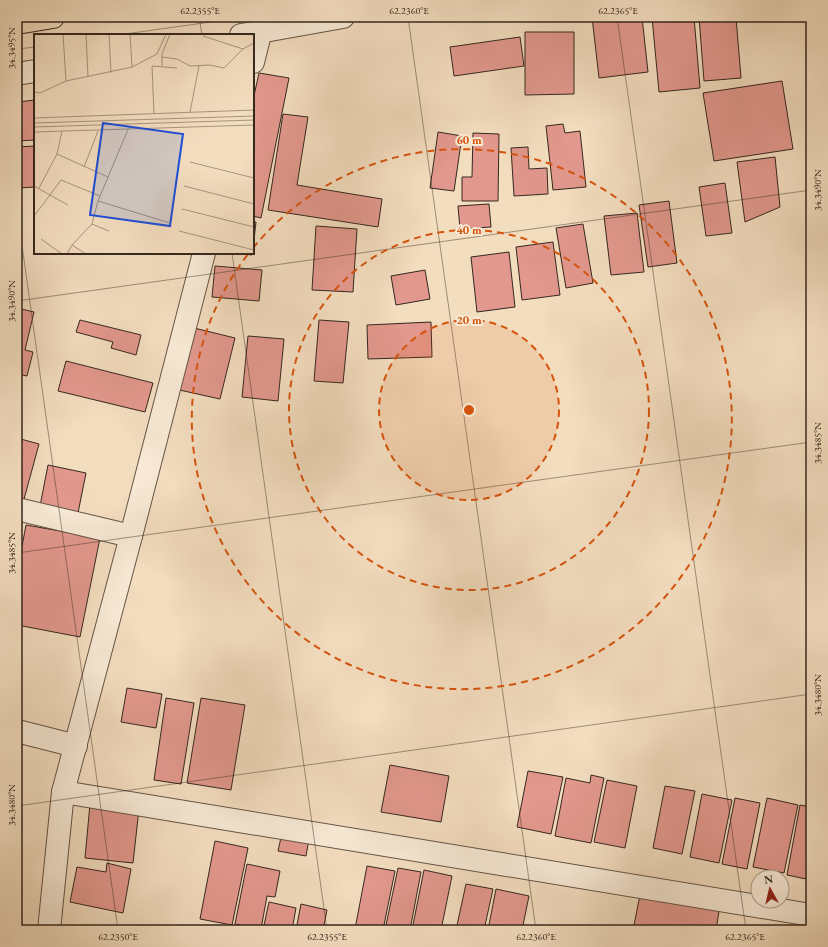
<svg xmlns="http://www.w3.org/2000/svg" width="828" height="947" font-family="'EB Garamond',serif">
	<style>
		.building { fill: #e2988d; stroke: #36271e }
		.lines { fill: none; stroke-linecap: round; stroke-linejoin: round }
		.minor-casing { stroke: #655446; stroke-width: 24 }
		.highway-casing { stroke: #36271e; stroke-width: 24 }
		.minor { stroke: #f7e9d5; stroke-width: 22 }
		.highway { stroke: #f3ddbf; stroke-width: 22 }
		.ticks { fill: none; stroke: #36271e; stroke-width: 1; stroke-opacity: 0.45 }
		.ring { fill: none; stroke: #d6540e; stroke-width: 2; stroke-dasharray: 7 5 }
		.inset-road { fill: none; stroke: #a7947f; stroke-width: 1 }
		.view { fill: #1d4ed8; fill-opacity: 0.15; stroke: #1d4ed8; stroke-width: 2 }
		.inset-edge { fill: none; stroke: #36271e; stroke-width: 2 }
		.centre { fill: #d6540e; stroke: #f7e9d5; stroke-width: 2 }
		.ring-label { font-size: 12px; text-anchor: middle; font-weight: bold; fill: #d6540e; stroke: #f7e9d5; stroke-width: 4; stroke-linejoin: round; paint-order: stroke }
		.neatline { fill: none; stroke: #36271e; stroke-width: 1.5 }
		.ticks-label { font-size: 10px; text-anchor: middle; fill: #36271e }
	</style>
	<rect width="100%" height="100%" fill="#f3ddbf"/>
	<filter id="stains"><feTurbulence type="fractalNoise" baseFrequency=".005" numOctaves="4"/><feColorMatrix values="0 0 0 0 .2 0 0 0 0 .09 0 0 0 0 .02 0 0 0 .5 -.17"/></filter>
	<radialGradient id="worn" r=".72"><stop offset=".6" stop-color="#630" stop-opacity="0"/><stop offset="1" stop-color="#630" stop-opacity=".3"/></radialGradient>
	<g class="building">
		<polygon points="592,17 642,17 648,72 599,78"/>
		<polygon points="652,17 694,17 700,88 659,92"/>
		<polygon points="699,17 736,17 741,78 704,81"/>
		<polygon points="525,32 574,32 574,94 525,95"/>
		<polygon points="520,37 524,66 454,76 450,47"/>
		<polygon points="259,73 289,78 261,218 253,216 253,100"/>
		<polygon points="782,81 793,149 714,161 703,93"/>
		<polygon points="35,100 35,140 17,141 17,102"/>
		<polygon points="283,114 308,117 297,185 382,199 378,227 268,210"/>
		<polygon points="563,124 565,133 580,131 586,187 553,190 546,126"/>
		<polygon points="438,132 462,136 454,191 430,188"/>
		<polygon points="473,133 499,134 498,201 462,201 462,177 472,177"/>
		<polygon points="35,146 35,187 17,188 17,147"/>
		<polygon points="528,147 529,169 547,168 548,194 514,196 511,148"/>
		<polygon points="775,157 780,207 745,222 737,162"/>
		<polygon points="725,183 732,233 706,236 699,187"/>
		<polygon points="669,201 677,263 648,267 639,205"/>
		<polygon points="489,204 491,227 460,229 458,206"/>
		<polygon points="637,213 644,272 611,275 604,216"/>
		<polygon points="253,222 256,222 253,249"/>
		<polygon points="583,224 593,283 566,288 556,228"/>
		<polygon points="316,226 357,229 353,292 312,290"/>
		<polygon points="553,242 560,295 522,300 516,247"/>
		<polygon points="509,252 515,307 477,312 471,257"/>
		<polygon points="236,253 252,253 252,255"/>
		<polygon points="215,266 262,270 259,301 212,297"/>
		<polygon points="425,270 430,299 396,305 391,276"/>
		<polygon points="17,308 34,312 25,350 33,352 27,376 17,374"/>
		<polygon points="80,320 141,335 136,355 111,348 113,342 76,332"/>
		<polygon points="319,320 349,322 343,383 314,381"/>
		<polygon points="431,322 432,357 368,359 367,325"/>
		<polygon points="190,327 235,338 220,399 175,389"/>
		<polygon points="248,336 284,339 278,401 242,397"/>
		<polygon points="66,361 153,383 145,412 58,391"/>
		<polygon points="17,438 39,444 23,503 17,501"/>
		<polygon points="48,465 86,473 78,513 40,506"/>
		<polygon points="26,525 100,538 80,637 17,625 17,573"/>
		<polygon points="127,688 162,694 156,728 121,722"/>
		<polygon points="166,698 194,703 181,784 154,780"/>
		<polygon points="201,698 245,705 231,790 187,783"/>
		<polygon points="390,765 449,776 441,822 381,812"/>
		<polygon points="528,771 563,777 551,834 517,827"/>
		<polygon points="591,775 604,778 591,843 555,836 566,778 590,783"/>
		<polygon points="607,780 637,786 625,848 594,842"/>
		<polygon points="665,786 695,791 682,854 653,848"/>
		<polygon points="702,794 732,800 719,863 690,857"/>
		<polygon points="735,798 760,803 747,869 722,864"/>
		<polygon points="767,798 798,805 784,873 753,867"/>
		<polygon points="90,804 139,809 133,863 85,858"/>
		<polygon points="800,805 811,807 811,880 787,875"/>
		<polygon points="282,833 309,839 306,856 278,851"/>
		<polygon points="215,841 248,848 232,925 200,919"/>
		<polygon points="107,863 131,869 123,913 70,902 77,867 106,872"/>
		<polygon points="247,864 280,871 275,897 267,896 261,929 235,924"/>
		<polygon points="367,866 395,871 383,930 363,930 355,929"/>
		<polygon points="398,868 421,872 410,930 385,930"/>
		<polygon points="424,870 452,876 441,930 412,930"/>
		<polygon points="466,884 493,889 484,930 456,930"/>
		<polygon points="496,889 529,896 522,930 488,930"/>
		<polygon points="641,890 720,905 716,930 633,930"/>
		<polygon points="269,902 296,908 292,930 263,930"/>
		<polygon points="301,904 327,910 323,930 296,930"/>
		<polygon points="802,921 811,922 811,930 800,930"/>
	</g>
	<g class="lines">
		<g class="minor-casing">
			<g id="minor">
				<polyline points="241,35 343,17"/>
				<polyline points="253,62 264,18"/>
				<polyline points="17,74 35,71"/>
				<polyline points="17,509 131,536"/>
				<polyline points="17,731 76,746"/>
				<polyline points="63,792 811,915"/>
				<polyline points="49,930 63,792 131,536 204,253"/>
			</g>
		</g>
		<g class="highway-casing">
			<polyline id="highway" points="17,23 53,17"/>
		</g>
		<use href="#minor" class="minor"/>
		<use href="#highway" class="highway"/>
	</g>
	<path class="ticks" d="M199,17L202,35M408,17L536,930M617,17L746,930M118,35L246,17M17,49L35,47M17,210L118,930M232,253L327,930M17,301L811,190M17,553L811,442M17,806L811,694"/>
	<circle cx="469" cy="410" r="90" fill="#d6540e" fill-opacity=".12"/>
	<g class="ring">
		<circle cx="469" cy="410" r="90"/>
		<circle cx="469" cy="410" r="180"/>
		<path d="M253 248A270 270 0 1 1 249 253"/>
	</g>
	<g transform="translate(34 34)">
		<rect width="220" height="220" fill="#f3ddbf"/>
		<path class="inset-road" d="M29,0L32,47M52,0L54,43M75,0L77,39M96,0L98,33M169,2L209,15M128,23L143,25L156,32L176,31L190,34L209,15L220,9M128,32V20L136,0M0,58L6,59L32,47L98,33L123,20L132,0M156,78L165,32M120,80L118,32L143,34M0,84L220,76M0,89L220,82M0,93L220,86M0,98L220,91M23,120L74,143M156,128L220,144M50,133L64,97M0,152L16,161L27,146L66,162M150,152L220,170M5,154L23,120L28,97M64,167L136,189M148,175L220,193M0,182L16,161L34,171M58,190L75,197M145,197L220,216M7,205L28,220M38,211L52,220M33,220L38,211L58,190L64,167L95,93"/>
		<path class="view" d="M69,89L149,100L136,192L56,181Z"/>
		<rect width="220" height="220" class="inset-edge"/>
	</g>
	<circle cx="469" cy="410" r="6" class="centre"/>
	<g class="ring-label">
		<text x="469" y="144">60 m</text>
		<text x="469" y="234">40 m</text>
		<text x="469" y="324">20 m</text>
	</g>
	<rect width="828" height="947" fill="none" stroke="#f3ddbf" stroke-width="44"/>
	<g transform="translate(770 889) rotate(352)"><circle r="19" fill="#f7e9d5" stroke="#aa9b8c"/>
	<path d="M0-3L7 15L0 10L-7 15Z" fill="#8f2418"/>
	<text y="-6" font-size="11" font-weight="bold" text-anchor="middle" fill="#36271e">N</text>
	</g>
	<rect x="22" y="22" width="784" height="903" class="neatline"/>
	<g class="ticks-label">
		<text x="200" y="14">62.2355°E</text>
		<text x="409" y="14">62.2360°E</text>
		<text x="618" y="14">62.2365°E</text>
		<text transform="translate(11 48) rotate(-90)" y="4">34.3495°N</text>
		<text transform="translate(817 190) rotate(-90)" y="4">34.3490°N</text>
		<text transform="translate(11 301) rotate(-90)" y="4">34.3490°N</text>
		<text transform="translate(817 443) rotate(-90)" y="4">34.3485°N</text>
		<text transform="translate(11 553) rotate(-90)" y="4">34.3485°N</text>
		<text transform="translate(817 695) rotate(-90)" y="4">34.3480°N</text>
		<text transform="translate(11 805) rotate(-90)" y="4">34.3480°N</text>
		<text x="118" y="940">62.2350°E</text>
		<text x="327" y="940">62.2355°E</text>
		<text x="536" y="940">62.2360°E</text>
		<text x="745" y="940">62.2365°E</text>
	</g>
	<rect width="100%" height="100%" filter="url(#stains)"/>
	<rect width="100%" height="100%" fill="url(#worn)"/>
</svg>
